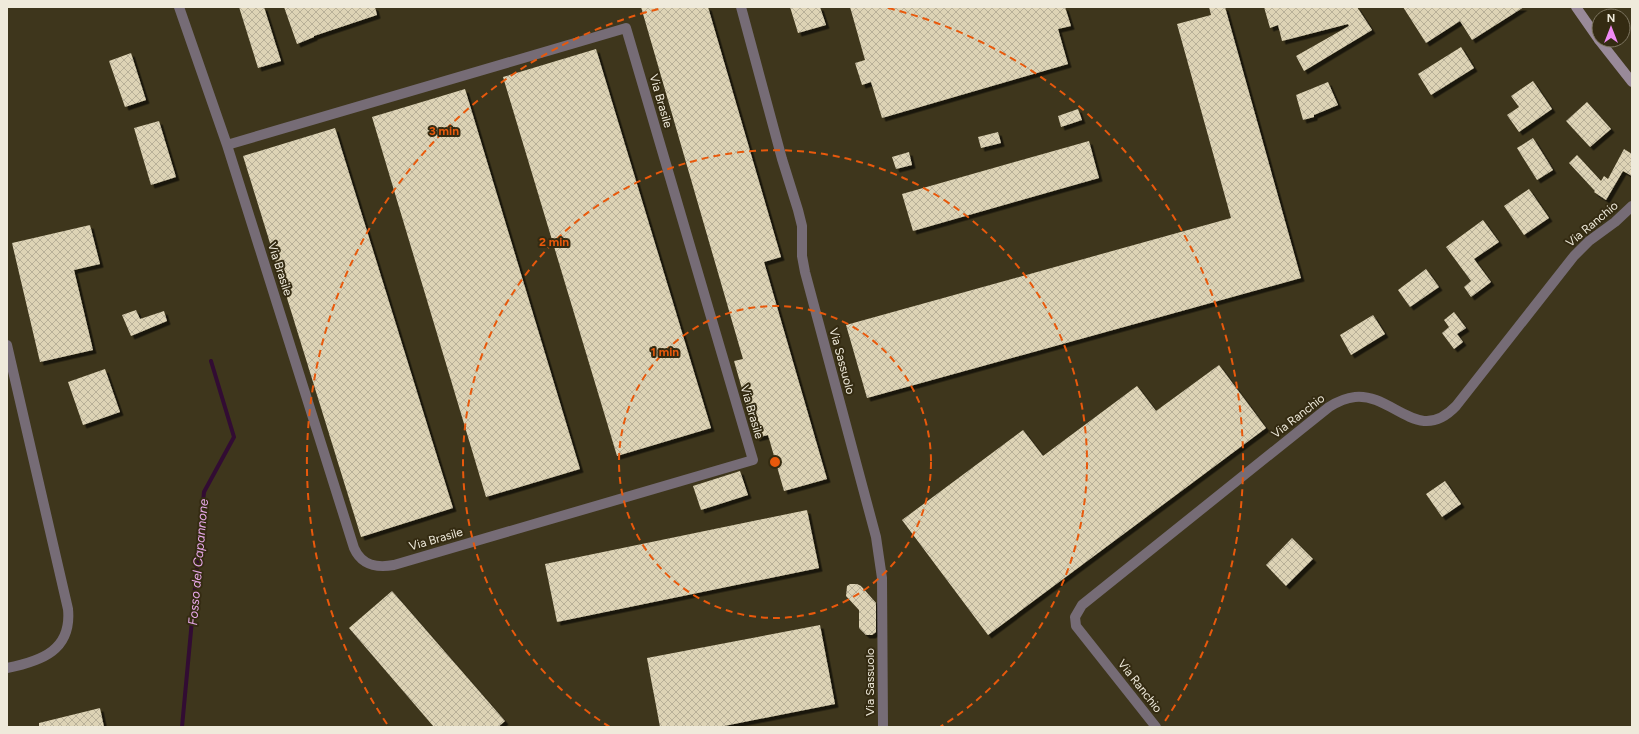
<svg xmlns="http://www.w3.org/2000/svg" width="1639" height="734" font-family="Figtree,sans-serif">
	<style>
		.lines { fill: none; stroke-linecap: round; stroke-linejoin: round }
		.stream { stroke: #320c33; stroke-width: 4 }
		.building { fill: url(#building-cross-hatch); filter: url(#shadow) }
		.street { stroke: #766c76; stroke-width: 10 }
		.secondary { stroke: #998a99; stroke-width: 10 }
		.ring { fill: none; stroke: #e8590c; stroke-width: 2; stroke-dasharray: 7 5 }
		.labels { text-anchor: middle; dominant-baseline: central; stroke-width: 4; stroke-linejoin: round; paint-order: stroke }
		.street-label { font-size: 12px; fill: #efeadb; stroke: #342b12 }
		.water-label { font-size: 13px; font-style: italic; fill: #e9a9ea; stroke: #342b12 }
		.centre { fill: #e8590c; stroke: #342b12; stroke-width: 2 }
		.ring-label { font-size: 12px; text-anchor: middle; font-weight: bold; fill: #e8590c; stroke: #342b12; stroke-width: 4; stroke-linejoin: round; paint-order: stroke }
	</style>
	<defs>
		<pattern id="building-cross-hatch" width="8" height="8" patternUnits="userSpaceOnUse"><rect width="8" height="8" fill="#ddd3b5"/><path d="M0 0l8 8M0 8l8-8" fill="none" stroke="#b8b098"/></pattern>
		<filter id="shadow"><feDropShadow dx="3.5" dy="3.5" stdDeviation="0" flood-color="#0009"/></filter>
	</defs>
	<rect width="100%" height="100%" fill="#3e361c"/>
	<g class="lines">
		<polyline class="stream" points="182,727 204,492 234,437 211,361"/>
	</g>
	<g class="building">
		<polygon points="239,7 264,7 281,61 258,68"/>
		<polygon points="284,7 375,7 377,15 314,36 314,37 297,44"/>
		<polygon points="641,7 708,7 781,257 764,262 827,479 784,491 768,435 756,438 734,361 743,359"/>
		<polygon points="790,7 820,7 826,25 798,33"/>
		<polygon points="850,7 1065,7 1071,26 1058,29 1068,64 882,118 871,82 862,85 855,63 865,60"/>
		<polygon points="1209,7 1225,7 1301,278 867,398 846,325 1231,218 1177,24 1211,15"/>
		<polygon points="1264,7 1357,7 1372,30 1304,71 1296,56 1349,26 1348,24 1282,41 1278,25 1270,28"/>
		<polygon points="1403,7 1524,7 1472,40 1460,21 1426,43"/>
		<polygon points="1461,47 1474,68 1431,95 1418,74"/>
		<polygon points="596,49 711,428 617,456 503,77"/>
		<polygon points="131,53 146,100 125,107 109,61"/>
		<polygon points="1533,81 1552,109 1519,132 1507,115 1519,107 1511,96"/>
		<polygon points="1328,82 1338,105 1314,115 1314,117 1303,120 1296,95"/>
		<polygon points="465,89 580,469 486,497 372,117"/>
		<polygon points="1587,102 1611,129 1590,147 1566,121"/>
		<polygon points="1078,109 1082,120 1061,127 1058,116"/>
		<polygon points="159,121 176,177 151,185 134,128"/>
		<polygon points="335,128 453,508 361,537 243,156"/>
		<polygon points="998,132 1001,143 981,148 978,137"/>
		<polygon points="1533,138 1553,170 1537,180 1517,148"/>
		<polygon points="1089,141 1099,178 913,231 902,194"/>
		<polygon points="1624,149 1632,154 1632,176 1623,171 1606,200 1594,192 1595,191 1569,163 1577,155 1601,181 1604,176 1608,179"/>
		<polygon points="909,152 912,165 896,169 892,157"/>
		<polygon points="1529,189 1549,218 1524,235 1504,206"/>
		<polygon points="1483,220 1499,242 1474,259 1491,282 1471,297 1464,287 1471,281 1446,247"/>
		<polygon points="90,225 100,264 74,270 93,350 40,362 12,243"/>
		<polygon points="1426,269 1439,287 1410,307 1398,290"/>
		<polygon points="136,310 140,319 164,311 167,321 131,336 122,315"/>
		<polygon points="1454,312 1466,328 1457,334 1463,342 1454,349 1442,333 1449,327 1444,320"/>
		<polygon points="1373,315 1385,334 1351,355 1340,335"/>
		<polygon points="1219,365 1266,428 988,635 902,520 1023,430 1043,456 1137,386 1156,411"/>
		<polygon points="105,369 120,412 83,425 68,382"/>
		<polygon points="740,471 748,495 701,510 693,486"/>
		<polygon points="1445,481 1461,504 1442,517 1426,494"/>
		<polygon points="807,510 819,568 557,622 545,564"/>
		<polygon points="1292,538 1313,559 1286,586 1266,565"/>
		<polygon points="850,584 857,584 861,586 876,603 876,632 872,635 866,635 859,628 859,610 846,596 847,586"/>
		<polygon points="392,591 505,721 498,727 434,727 349,628"/>
		<polygon points="820,625 835,704 719,727 660,727 647,658"/>
		<polygon points="100,708 104,727 39,727 39,723"/>
	</g>
	<g class="lines">
		<g class="street">
			<path d="M179,7L227,145L354,548C362,566 377,568 394,565L753,460L626,28L227,145"/>
			<polyline points="741,7 782,159 798,210 802,226 802,256 805,272 876,537 882,578 883,727"/>
			<path d="M7,345L68,609C72,650 42,661 7,668"/>
			<path d="M1156,727L1076,626L1075,617L1082,605L1329,407C1337,402 1345,398 1355,397C1393,393 1418,446 1456,406L1574,256L1589,241L1615,222L1632,206"/>
		</g>
		<g class="secondary">
			<polyline points="1576,7 1599,40"/>
			<polyline points="1599,40 1632,82"/>
		</g>
	</g>
	<g class="ring">
		<circle cx="775" cy="462" r="156"/>
		<path d="M610 727A312 312 0 1 1 940 727"/>
		<path d="M387 724A468 468 0 0 1 662 8M888 8A468 468 0 0 1 1163 724"/>
	</g>
	<g class="labels">
		<g class="street-label">
			<text transform="translate(661 101) rotate(74)">Via Brasile</text>
			<text transform="translate(1592 224) rotate(-40)">Via Ranchio</text>
			<text transform="translate(280 269) rotate(72)">Via Brasile</text>
			<text transform="translate(842 361) rotate(75)">Via Sassuolo</text>
			<text transform="translate(752 412) rotate(74)">Via Brasile</text>
			<text transform="translate(1298 416) rotate(-38)">Via Ranchio</text>
			<text transform="translate(436 539) rotate(-16)">Via Brasile</text>
			<text transform="translate(870 682) rotate(-90)">Via Sassuolo</text>
			<text transform="translate(1140 686) rotate(52)">Via Ranchio</text>
		</g>
		<g class="water-label">
			<text transform="translate(198 562) rotate(-85)">Fosso del Capannone</text>
		</g>
	</g>
	<circle cx="775" cy="462" r="6" class="centre"/>
	<g class="ring-label">
		<text x="444" y="135">3 min</text>
		<text x="554" y="246">2 min</text>
		<text x="665" y="356">1 min</text>
	</g>
	<rect width="1639" height="734" fill="none" stroke="#efeadb" stroke-width="16"/>
	<g transform="translate(1611 28)"><circle r="19" fill="#342b12" stroke="#7f7762"/>
	<path d="M0-3L7 15L0 10L-7 15Z" fill="#f18af4"/>
	<text y="-6" font-size="11" font-weight="bold" text-anchor="middle" fill="#efeadb">N</text>
	</g>
</svg>
